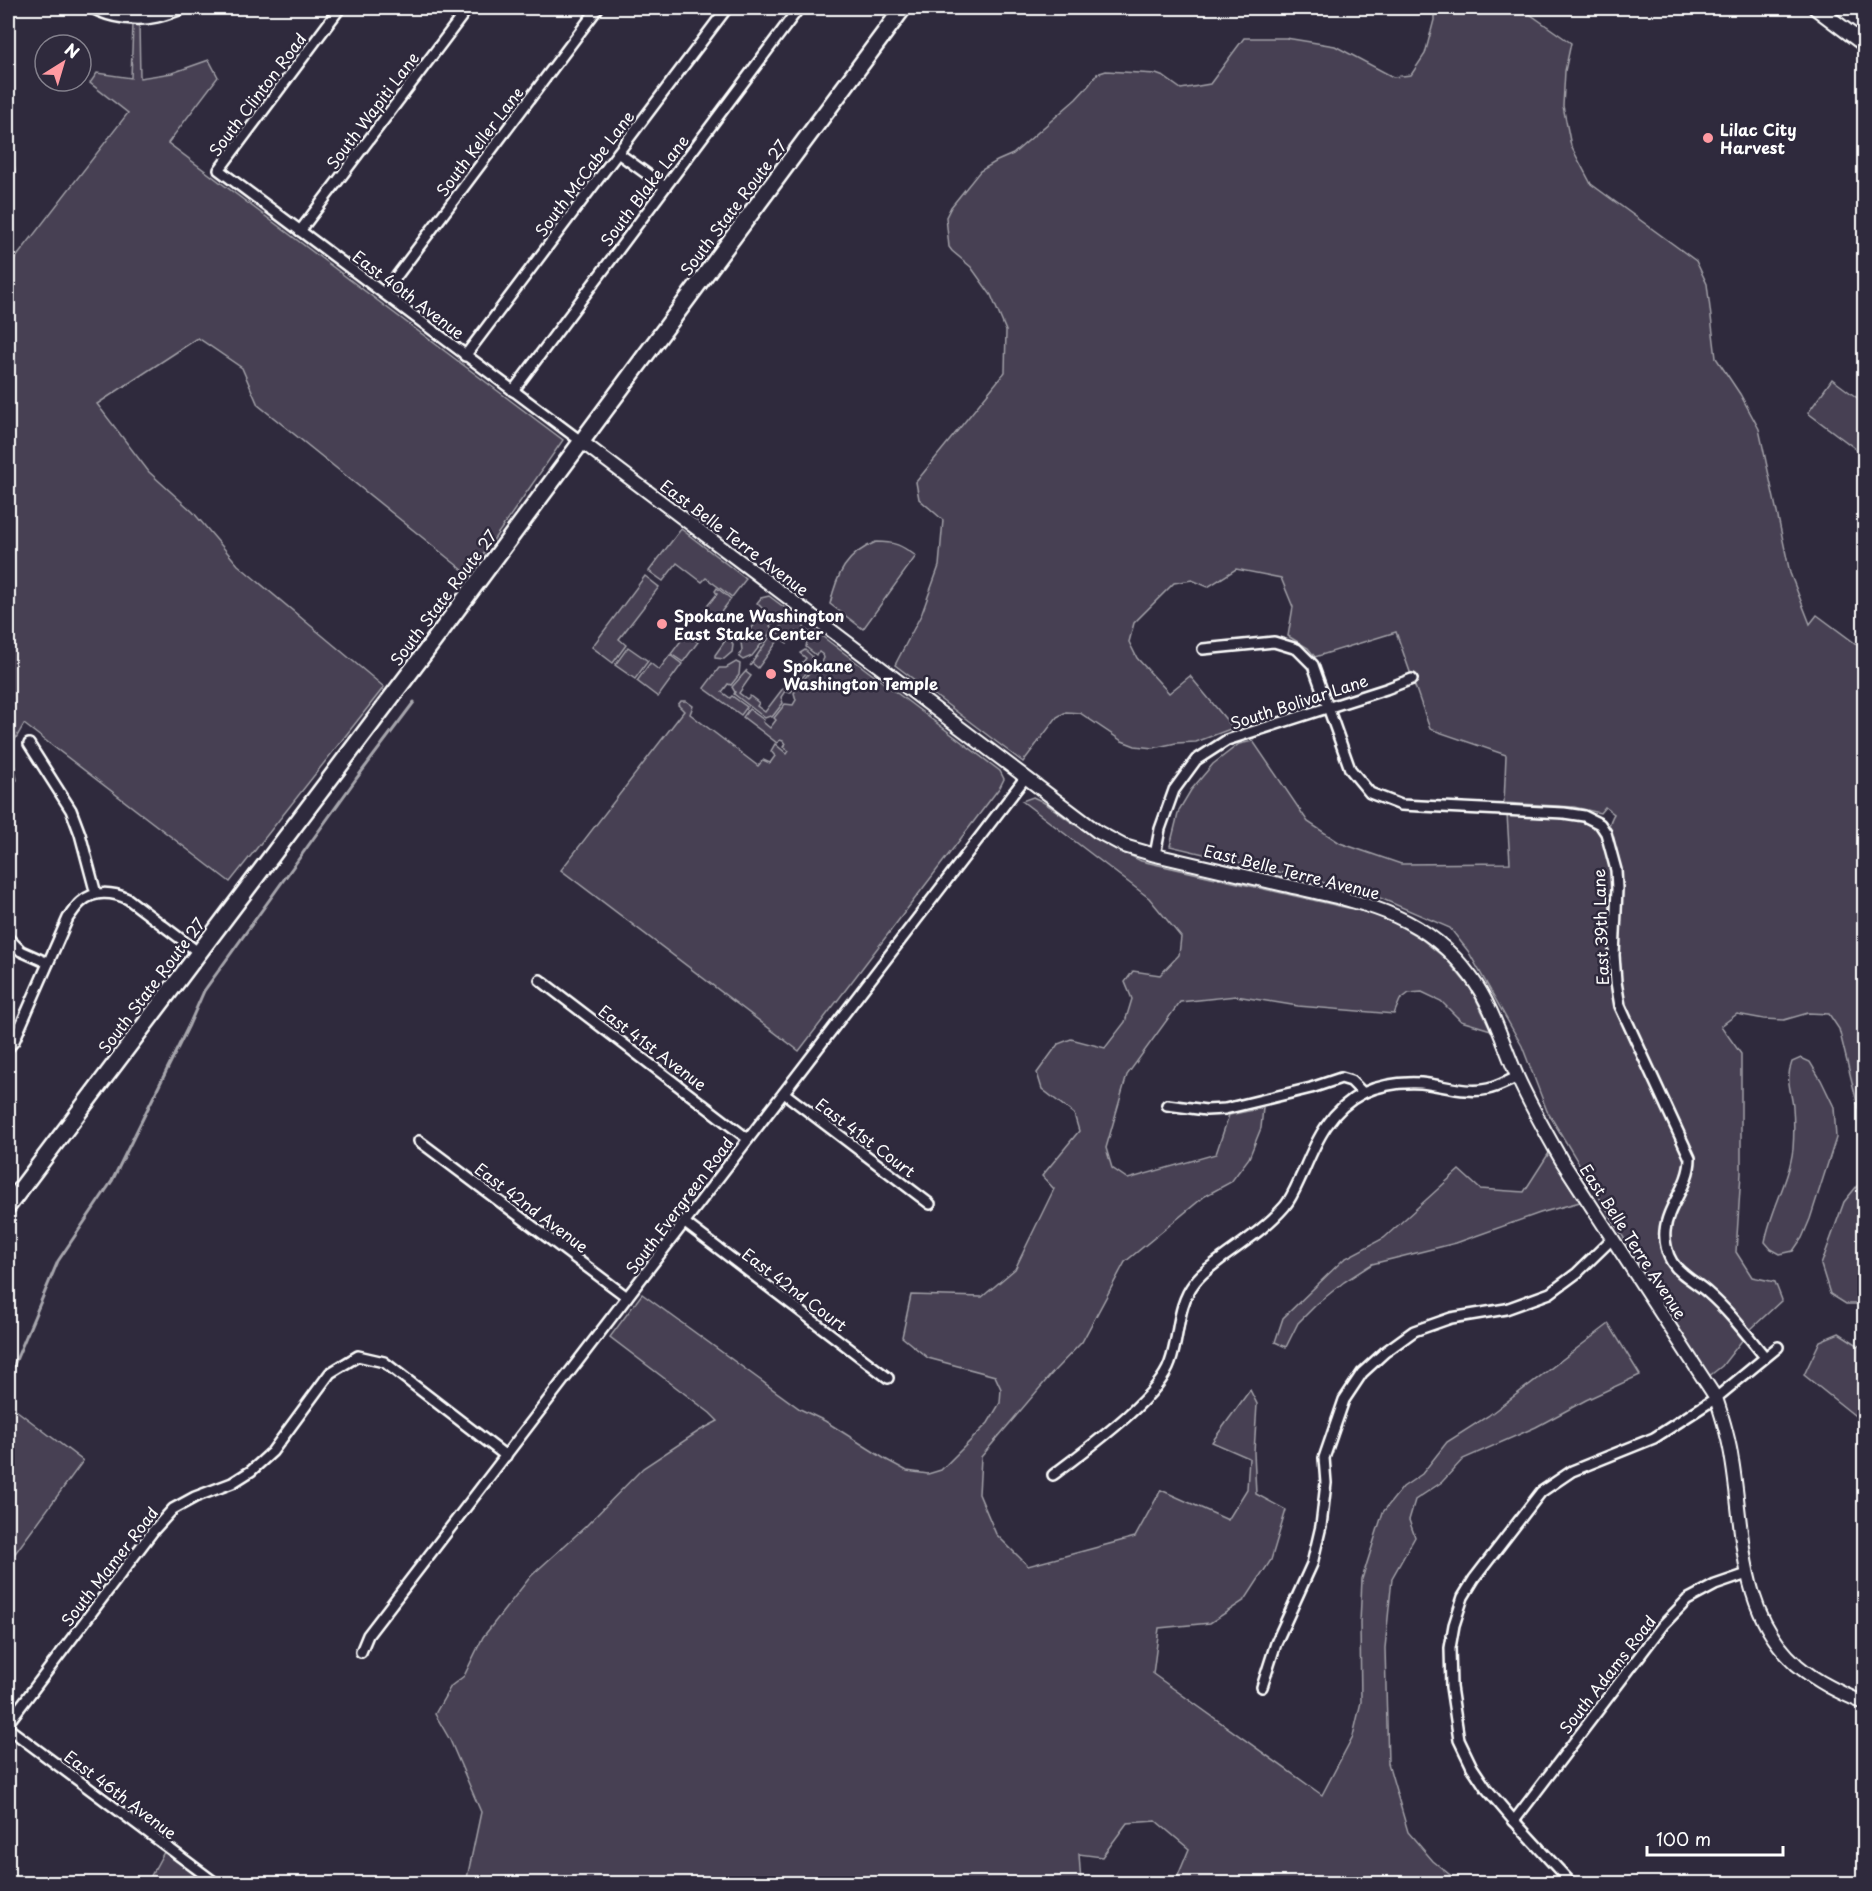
<svg xmlns="http://www.w3.org/2000/svg" width="1872" height="1891" font-family="'Playpen Sans',sans-serif">
	<style>
		.green { fill: #464152; stroke: #a2a0a8; stroke-width: 1.5 }
		.lines { fill: none; stroke-linecap: round; stroke-linejoin: round }
		.stream { stroke: #a7a6ad; stroke-width: 3 }
		.minor-casing { stroke: #fff; stroke-width: 14 }
		.tertiary-casing { stroke: #fff; stroke-width: 16 }
		.secondary-casing { stroke: #fff; stroke-width: 18 }
		.primary-casing { stroke: #fff; stroke-width: 20 }
		.minor { stroke: #2f2a3d; stroke-width: 9 }
		.tertiary { stroke: #2f2a3d; stroke-width: 12 }
		.secondary { stroke: #2f2a3d; stroke-width: 14 }
		.primary { stroke: #2f2a3d; stroke-width: 15 }
		.poi-dot { fill: #ff9aa2; stroke: #2f2a3d; stroke-width: 2 }
		.labels { text-anchor: middle; dominant-baseline: central; stroke-width: 5; stroke-linejoin: round; paint-order: stroke }
		.street-label { font-size: 16px; fill: #fff; stroke: #2f2a3d }
		.poi-label { font-size: 16px; font-weight: bold; fill: #fff; stroke: #2f2a3d; text-anchor: start }
	</style>
	<rect width="100%" height="100%" fill="#2f2a3d"/>
	<filter id="ink" filterUnits="userSpaceOnUse"><feTurbulence type="fractalNoise" baseFrequency=".0167" numOctaves="2"/><feDisplacementMap in="SourceGraphic" scale="12" xChannelSelector="R" yChannelSelector="G"/><feConvolveMatrix kernelMatrix="1 2 1 2 8 2 1 2 1" color-interpolation-filters="sRGB"/></filter>
	<g filter="url(#ink)">
		<g class="green">
			<path d="M1434,8H1521L1571,43L1565,71L1563,106L1571,146L1591,184L1696,261L1707,284L1716,358L1740,394L1759,429L1790,573L1810,624L1817,615L1864,650V1131L1839,1029L1829,1014L1808,1013L1784,1020L1764,1019L1737,1014L1721,1026L1741,1054V1173L1736,1252L1752,1277L1775,1282L1782,1300L1751,1329L1722,1366L1708,1377L1547,1111L1522,1046L1468,951L1450,928L1371,894L1170,846L1179,810L1191,790L1213,764L1239,744L1253,741L1308,822L1340,843L1401,864L1510,863L1507,814L1581,819L1594,824L1604,841C1609,832 1608,823 1614,814L1605,807L1600,813L1574,807L1504,803L1506,755L1430,729L1396,632L1315,657L1308,648L1288,636L1293,607L1281,578L1236,569L1208,587L1192,580L1174,583L1134,623L1129,642L1137,658L1169,693L1190,676L1233,728L1196,742L1176,743L1153,748L1135,746L1122,741L1080,713L1066,712L1057,717L1023,762L895,665L922,613L939,566L943,520L919,499L916,482L1005,372L1006,331L991,295L971,267L952,251L949,247L946,217L951,207L980,171L997,161L1013,154L1076,99L1089,85L1097,74L1106,71L1156,74L1164,77L1181,89L1210,84L1244,38H1286L1335,46L1393,77L1411,75L1425,54L1434,20Z"/>
			<polygon points="133,24 139,24 140,78 172,73 209,60 218,77 168,143 563,440 469,575 258,405 242,368 198,338 97,404 149,472 193,512 238,565 384,687 230,882 24,724 11,747 17,780 8,787 8,268 128,113 90,83 97,73 131,78"/>
			<polygon points="8,111 15,172 8,183"/>
			<polygon points="1832,379 1864,403 1864,455 1808,413"/>
			<polygon points="681,529 746,579 732,597 706,578 702,582 677,563 663,581 649,571"/>
			<path d="M876,542C895,542 901,545 916,556L863,629L830,604C837,574 846,554 876,542Z"/>
			<polygon points="645,576 659,587 619,639 626,645 613,663 592,647"/>
			<polygon points="717,588 731,599 715,620 703,611 717,594 715,591"/>
			<polygon points="769,596 804,622 804,628 809,632 815,631 1000,771 1004,779 1000,787 799,1051 561,870 684,711 678,705 681,701 686,701 693,706 690,714 758,766 763,760 770,763 775,756 771,751 775,744 787,754 789,751 783,747 785,744 783,741 780,740 777,743 743,717 749,709 764,720 763,722 770,728 776,720 774,718 785,704 793,705 796,700 794,693 817,662 821,664 824,658 823,655 819,652 816,655 806,647 807,641 804,635 796,632 790,636 780,628 782,625 781,623 776,621 771,624 770,626 773,629 752,656 743,660 739,657 742,650 741,642 765,611 757,603 761,598"/>
			<polygon points="780,631 788,637 787,643 780,638 758,668 752,663 750,666 773,632 779,633"/>
			<polygon points="686,634 698,642 683,662 671,654"/>
			<polygon points="727,638 730,638 733,645 732,652 724,659 715,658 715,655"/>
			<polygon points="628,647 648,661 635,679 615,665"/>
			<polygon points="805,650 812,656 812,661 814,663 791,692 785,691 781,697 783,703 772,717 770,716 765,718 734,694 735,692 732,687 747,670 746,672 751,676 739,693 747,699 750,696 759,703 757,706 765,712 806,658 800,653"/>
			<polygon points="670,655 682,664 658,697 637,681 650,663 659,670"/>
			<polygon points="736,662 740,664 739,675 731,685 728,684 722,692 730,698 732,696 747,707 741,715 704,688 719,668 726,668"/>
			<path d="M1033,797C1050,804 1062,816 1077,826C1098,840 1119,850 1141,861L1383,916L1420,938L1446,959L1471,989L1491,1030L1461,1021L1441,1001L1422,992L1409,993L1400,1000L1394,1014L1298,1006L1236,996L1180,1002L1127,1075L1106,1148L1112,1168L1128,1179L1216,1154L1229,1115L1263,1108L1261,1128L1249,1158L1231,1182L1205,1196L1125,1262L1082,1342L1055,1370L981,1457L979,1494L996,1534L1028,1566L1135,1537L1161,1490L1228,1520L1247,1489L1249,1458L1212,1442L1250,1390L1257,1404L1254,1452L1256,1494L1286,1510L1271,1560L1245,1600L1210,1623L1159,1628L1153,1674L1322,1795L1353,1736L1361,1702L1360,1623L1362,1579L1383,1512L1403,1487L1422,1474L1447,1442L1488,1416L1609,1324L1640,1375L1586,1400L1536,1427L1463,1459L1442,1482L1415,1500L1409,1520L1415,1537L1392,1578L1385,1648L1388,1763L1408,1832L1433,1861L1460,1883H1175L1189,1849L1156,1821L1127,1823L1102,1857L1079,1854L1081,1883H466L481,1812L450,1740L435,1714L451,1686L464,1676L483,1637L531,1576L585,1527L643,1468L699,1431L718,1421L710,1413L610,1337L642,1294L800,1409L825,1421L885,1459L907,1471L928,1474L941,1470L988,1423L1000,1403L1001,1389L995,1376L928,1358L902,1337L911,1295L982,1297L1015,1269L1054,1189L1042,1176L1079,1131L1074,1114L1042,1089L1037,1073L1058,1044L1071,1039L1105,1048L1125,1022L1132,999L1125,982L1133,971L1160,975L1179,955L1181,937L1149,898L1022,801Z"/>
			<path d="M1801,1058L1810,1062L1821,1080L1834,1107L1836,1138L1810,1219L1802,1238L1793,1251L1780,1254L1771,1249L1765,1242C1771,1209 1789,1182 1793,1149C1794,1136 1794,1120 1793,1107C1791,1089 1785,1080 1792,1062Z"/>
			<polygon points="1549,1153 1580,1202 1540,1213 1456,1243 1372,1264 1344,1282 1317,1304 1298,1323 1286,1347 1275,1342 1283,1318 1344,1259 1384,1238 1459,1170 1480,1189 1524,1192"/>
			<polygon points="1864,1185 1864,1304 1846,1304 1830,1294 1821,1265 1844,1202 1857,1186"/>
			<polygon points="1839,1333 1864,1349 1864,1423 1804,1375 1820,1341"/>
			<polygon points="8,1404 83,1461 8,1563"/>
			<polygon points="164,1852 206,1883 147,1883"/>
		</g>
		<g class="lines">
			<polyline class="stream" points="8,1379 58,1261 112,1181 189,1025 204,991 356,779 414,702"/>
			<g class="minor-casing">
				<g id="minor">
					<path d="M92,8C111,18 136,22 157,17C166,15 176,11 185,8"/>
					<polyline points="340,8 219,170 582,442"/>
					<polyline points="618,153 665,187"/>
					<polyline points="300,231 468,8"/>
					<polyline points="384,293 598,8"/>
					<polyline points="465,356 727,8"/>
					<polyline points="513,391 799,8"/>
					<path d="M1203,649L1274,642L1297,649L1313,665L1350,769L1370,793L1401,805L1564,813L1584,816L1600,824L1606,833L1616,870L1617,889L1614,955L1616,982L1620,1006L1690,1158C1690,1186 1667,1205 1665,1231C1664,1241 1667,1254 1672,1262C1680,1275 1696,1282 1707,1292C1729,1311 1747,1335 1765,1357"/>
					<polyline points="29,744 71,810 80,834 96,894"/>
					<polyline points="1155,855 1160,829 1174,790 1196,760 1227,740 1386,689 1412,679"/>
					<polyline points="8,938 21,951 48,963"/>
					<polyline points="540,980 748,1139"/>
					<path d="M8,1048L14,1041L68,918C72,913 76,906 81,902C94,890 113,892 128,899L198,952"/>
					<polyline points="784,1093 930,1204"/>
					<polyline points="1167,1105 1206,1110 1225,1109 1311,1088 1341,1078 1351,1081 1363,1093"/>
					<polyline points="419,1141 627,1297"/>
					<polyline points="685,1223 888,1378"/>
					<path d="M1053,1475C1084,1451 1158,1399 1170,1363C1180,1336 1176,1306 1195,1282C1202,1272 1212,1266 1222,1258C1244,1242 1267,1227 1285,1206C1293,1196 1298,1182 1304,1170C1317,1139 1331,1109 1363,1093C1380,1085 1402,1082 1421,1083C1443,1085 1466,1094 1488,1089C1498,1087 1508,1081 1518,1077"/>
					<polyline points="361,1652 368,1635 1025,778"/>
					<polyline points="1262,1687 1276,1643 1312,1564 1321,1526 1326,1483 1324,1458 1344,1400 1362,1373 1385,1352 1414,1331 1451,1318 1506,1309 1550,1293 1577,1273 1613,1238"/>
					<polyline points="8,1723 153,1531 173,1509 195,1497 232,1483 251,1471 272,1452 330,1373 358,1356 384,1362 506,1456"/>
					<polyline points="8,1728 217,1884"/>
					<polyline points="1514,1821 1663,1625 1687,1600 1715,1585 1747,1574"/>
					<polyline points="1572,1884 1514,1821 1486,1788 1472,1767 1459,1740 1451,1687 1450,1648 1454,1625 1463,1597 1474,1579 1541,1492 1572,1471 1654,1438 1716,1398 1778,1347"/>
				</g>
			</g>
			<g class="tertiary-casing">
				<path id="tertiary" d="M582,442L1098,832L1124,846L1155,855C1198,865 1241,875 1284,885C1358,902 1423,911 1471,977C1492,1005 1503,1044 1517,1076C1530,1105 1546,1133 1562,1161L1716,1398C1723,1419 1729,1439 1732,1460C1744,1532 1738,1612 1797,1665C1817,1682 1841,1693 1864,1703"/>
			</g>
			<g class="secondary-casing">
				<polyline id="secondary" points="1816,8 1864,44"/>
			</g>
			<g class="primary-casing">
				<polyline id="primary" points="8,1206 427,650 903,8"/>
			</g>
			<use href="#minor" class="minor"/>
			<use href="#tertiary" class="tertiary"/>
			<use href="#secondary" class="secondary"/>
			<use href="#primary" class="primary"/>
		</g>
	</g>
	<g class="poi-dot">
		<circle cx="1708" cy="138" r="6"/>
		<circle cx="662" cy="624" r="6"/>
		<circle cx="771" cy="674" r="6"/>
	</g>
	<g class="labels">
		<g class="street-label">
			<text transform="translate(257 94) rotate(-53)">South Clinton Road</text>
			<text transform="translate(372 110) rotate(-53)">South Wapiti Lane</text>
			<text transform="translate(479 141) rotate(-53)">South Keller Lane</text>
			<text transform="translate(584 173) rotate(-53)">South McCabe Lane</text>
			<text transform="translate(644 190) rotate(-53)">South Blake Lane</text>
			<text transform="translate(733 207) rotate(-53)">South State Route 27</text>
			<text transform="translate(409 294) rotate(37)">East 40th Avenue</text>
			<text transform="translate(735 537) rotate(37)">East Belle Terre Avenue</text>
			<text transform="translate(443 597) rotate(-53)">South State Route 27</text>
			<text transform="translate(1299 701) rotate(-18)">South Bolivar Lane</text>
			<text transform="translate(1292 871) rotate(14)">East Belle Terre Avenue</text>
			<text transform="translate(1600 927) rotate(-92)">East 39th Lane</text>
			<text transform="translate(151 985) rotate(-53)">South State Route 27</text>
			<text transform="translate(653 1047) rotate(37)">East 41st Avenue</text>
			<text transform="translate(866 1137) rotate(37)">East 41st Court</text>
			<text transform="translate(679 1205) rotate(-53)">South Evergreen Road</text>
			<text transform="translate(532 1207) rotate(37)">East 42nd Avenue</text>
			<text transform="translate(1634 1241) rotate(57)">East Belle Terre Avenue</text>
			<text transform="translate(795 1289) rotate(37)">East 42nd Court</text>
			<text transform="translate(109 1566) rotate(-52)">South Mamer Road</text>
			<text transform="translate(1607 1674) rotate(-52)">South Adams Road</text>
			<text transform="translate(121 1794) rotate(37)">East 46th Avenue</text>
		</g>
		<g class="poi-label">
			<text x="1720" y="129">Lilac City<tspan x="1720" dy="18">Harvest</tspan></text>
			<text x="674" y="615">Spokane Washington<tspan x="674" dy="18">East Stake Center</tspan></text>
			<text x="783" y="665">Spokane<tspan x="783" dy="18">Washington Temple</tspan></text>
		</g>
	</g>
	<rect width="1872" height="1891" fill="none" stroke="#2f2a3d" stroke-width="30"/>
	<rect x="15" y="15" width="1842" height="1861" fill="none" stroke="#fff" stroke-width="2" filter="url(#ink)"/>
	<g transform="translate(63 63) rotate(37)"><circle r="28" fill="#2f2a3d" stroke="#827f8b" stroke-width="1.5"/>
	<path d="M0-4.5L10 22L0 15L-10 22Z" fill="#ff9aa2"/>
	<text y="-9" font-size="16" font-weight="bold" text-anchor="middle" fill="#ffffff">N</text>
	</g>
	<path d="M1647 1846v9h136v-9" fill="none" stroke="#ffffff" stroke-width="3"/>
	<text x="1656" y="1846" font-size="18" fill="#ffffff" stroke="#2f2a3d" stroke-width="4.5" paint-order="stroke">100 m</text>
</svg>
